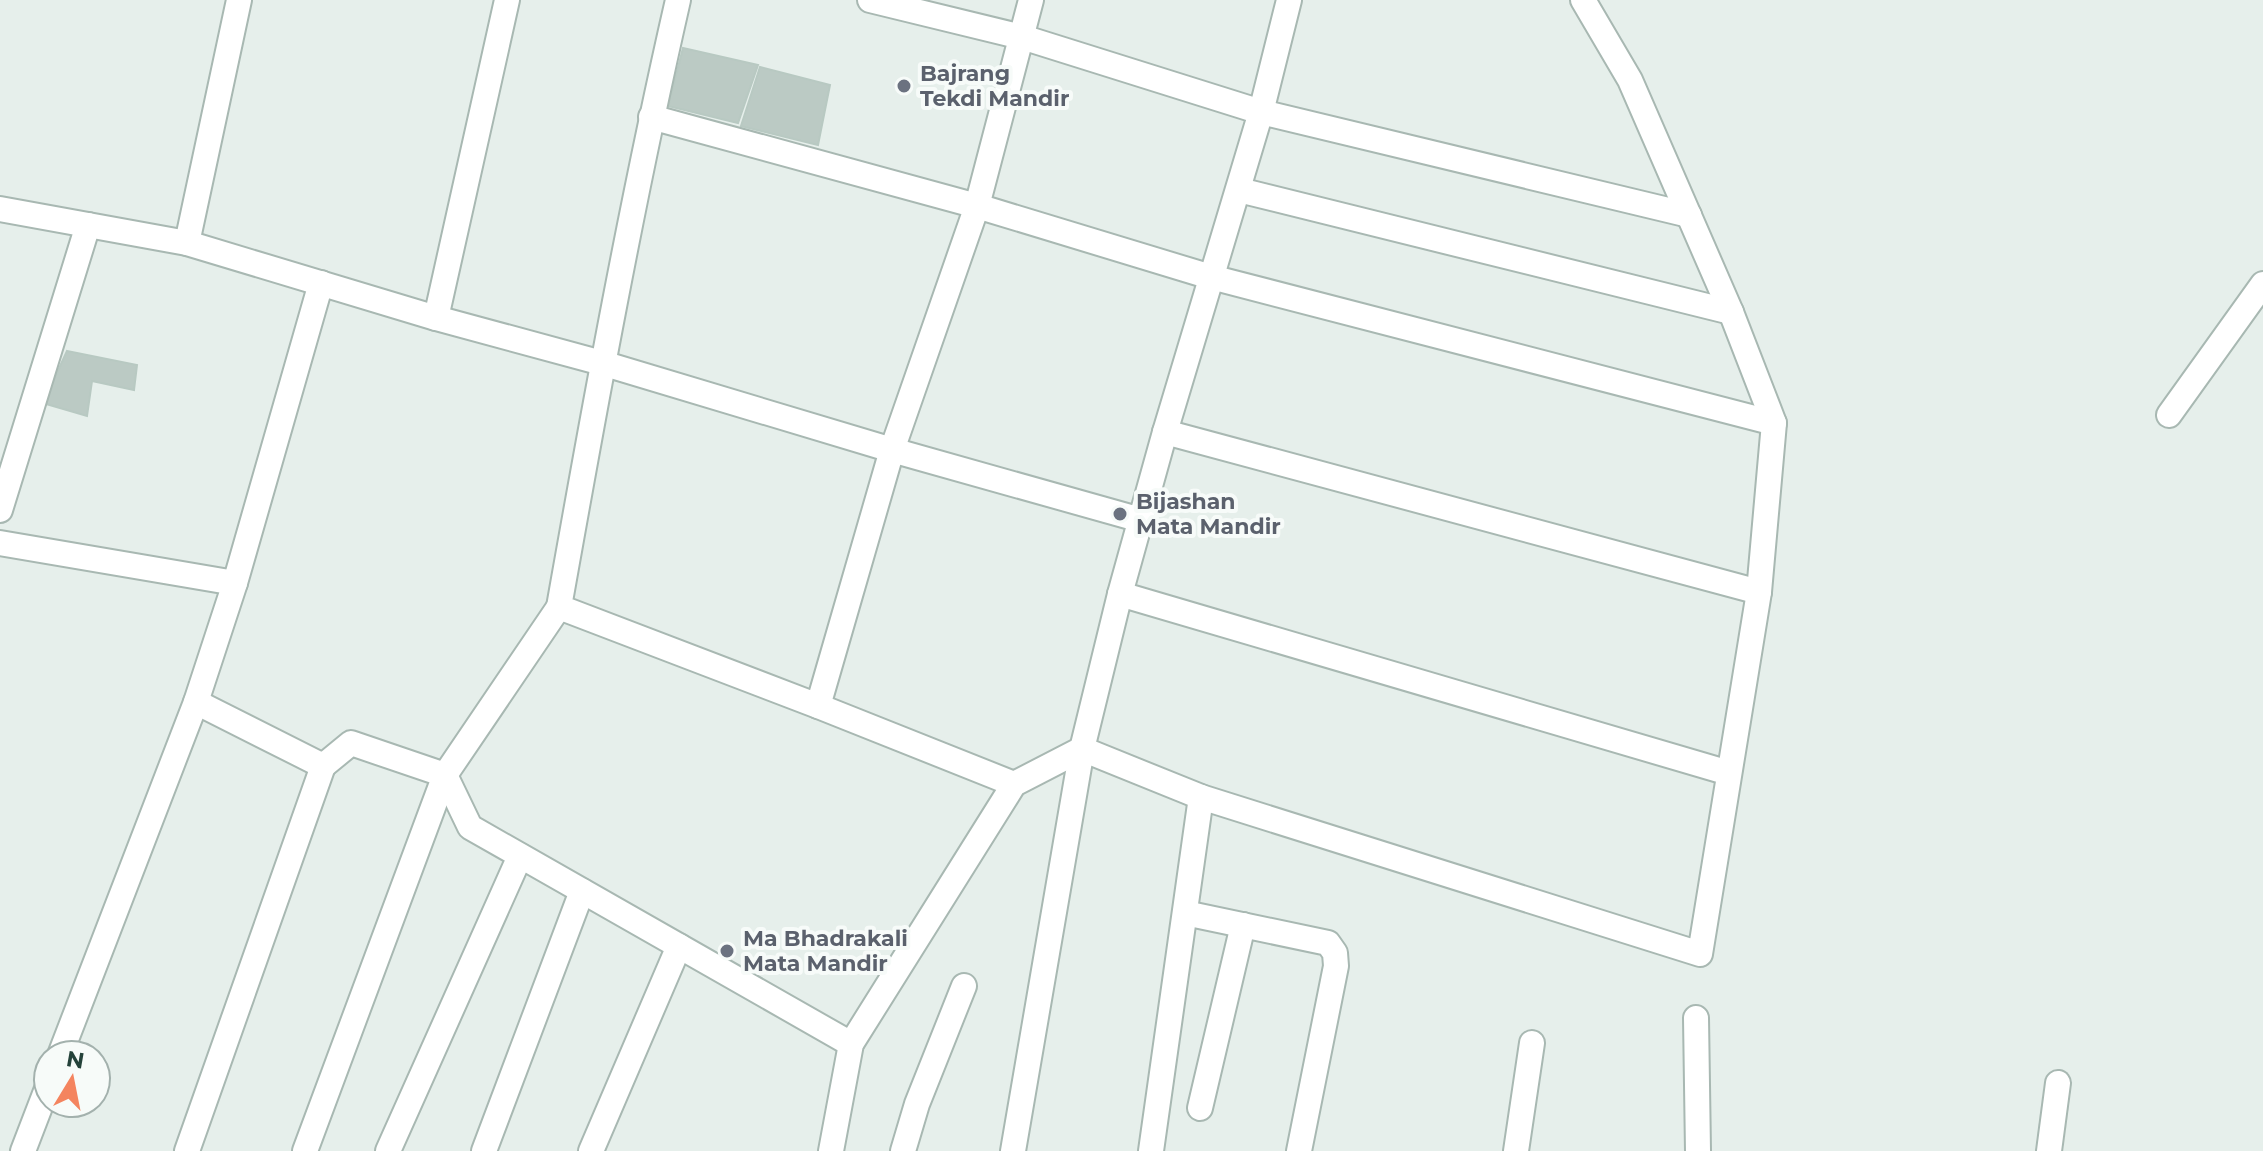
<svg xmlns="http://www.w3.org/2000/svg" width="2263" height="1151" font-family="Montserrat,sans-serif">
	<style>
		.building { fill: #bbcac4; stroke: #b8c9c2; stroke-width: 2 }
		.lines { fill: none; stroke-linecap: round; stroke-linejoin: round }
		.minor-casing { stroke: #a8b8b2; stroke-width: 28 }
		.minor { stroke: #fff; stroke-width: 24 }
		.worship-dot { fill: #6b7280; stroke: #f7fbf9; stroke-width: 3 }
		.labels { text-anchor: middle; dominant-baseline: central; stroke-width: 8; stroke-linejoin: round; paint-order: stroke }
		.worship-label { font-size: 22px; font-weight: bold; fill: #5b616d; stroke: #f7fbf9; text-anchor: start }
	</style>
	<rect width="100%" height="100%" fill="#e6efeb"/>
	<g class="building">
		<polygon points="683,48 758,65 738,123 668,106"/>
		<polygon points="760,67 830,85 818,145 741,126"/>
		<polygon points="67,351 137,365 134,390 92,381 87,416 43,403"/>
	</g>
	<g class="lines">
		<g class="minor-casing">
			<g id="minor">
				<path d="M678,0C632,201 595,404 559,607L818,706L1014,784"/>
				<polyline points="870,0 1022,37 1261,112 1689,215"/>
				<polyline points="651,117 977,206 1211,277 1774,423"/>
				<polyline points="1239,190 1731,312"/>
				<polyline points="0,209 187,243 436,318 602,363 892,450 1141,520"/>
				<polyline points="187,243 239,0"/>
				<polyline points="436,318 507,0"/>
				<polyline points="2169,415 2263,284"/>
				<polyline points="1165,432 1759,592"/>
				<polyline points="0,510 88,225"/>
				<polyline points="0,543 235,583"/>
				<polyline points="1120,594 1729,773"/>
				<polyline points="196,702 323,766 351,743 445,775 470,827 851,1044"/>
				<polyline points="818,706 892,450 977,206 1031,0"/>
				<polyline points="1185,913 1328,943 1335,953 1336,966 1299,1151"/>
				<polyline points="1696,1018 1698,1151"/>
				<polyline points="60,1055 196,702 235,583 321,283"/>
				<polyline points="1200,1108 1243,925"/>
				<polyline points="23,1151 48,1086"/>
				<polyline points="187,1151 323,766"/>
				<polyline points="305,1151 445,775 559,607"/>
				<polyline points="388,1151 520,856"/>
				<polyline points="484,1151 582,891"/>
				<polyline points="591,1151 679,946"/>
				<polyline points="831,1151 851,1044 1014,784 1082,749 1201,797 1700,954 1759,592 1774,423 1731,312 1630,80 1583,0"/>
				<polyline points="903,1151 917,1104 964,986"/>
				<polyline points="1013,1151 1082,749 1120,594 1165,432 1261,112 1289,0"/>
				<polyline points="1151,1151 1201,797"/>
				<polyline points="1516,1151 1532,1043"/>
				<polyline points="2049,1151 2058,1083"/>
			</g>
		</g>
		<use href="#minor" class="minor"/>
	</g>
	<g class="worship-dot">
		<circle cx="904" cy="86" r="8"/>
		<circle cx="1120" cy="514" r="8"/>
		<circle cx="727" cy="951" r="8"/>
	</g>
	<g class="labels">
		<g class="worship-label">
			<text x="920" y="73">Bajrang<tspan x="920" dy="25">Tekdi Mandir</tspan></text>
			<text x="1136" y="501">Bijashan<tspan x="1136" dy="25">Mata Mandir</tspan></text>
			<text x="743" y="938">Ma Bhadrakali<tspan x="743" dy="25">Mata Mandir</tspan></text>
		</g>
	</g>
	<g transform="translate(72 1079) rotate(10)"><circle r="38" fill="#f7fbf9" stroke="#a3b1ad" stroke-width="2"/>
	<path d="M0-6L14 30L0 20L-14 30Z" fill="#f4845f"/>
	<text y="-12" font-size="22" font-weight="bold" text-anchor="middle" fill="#24423a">N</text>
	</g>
</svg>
